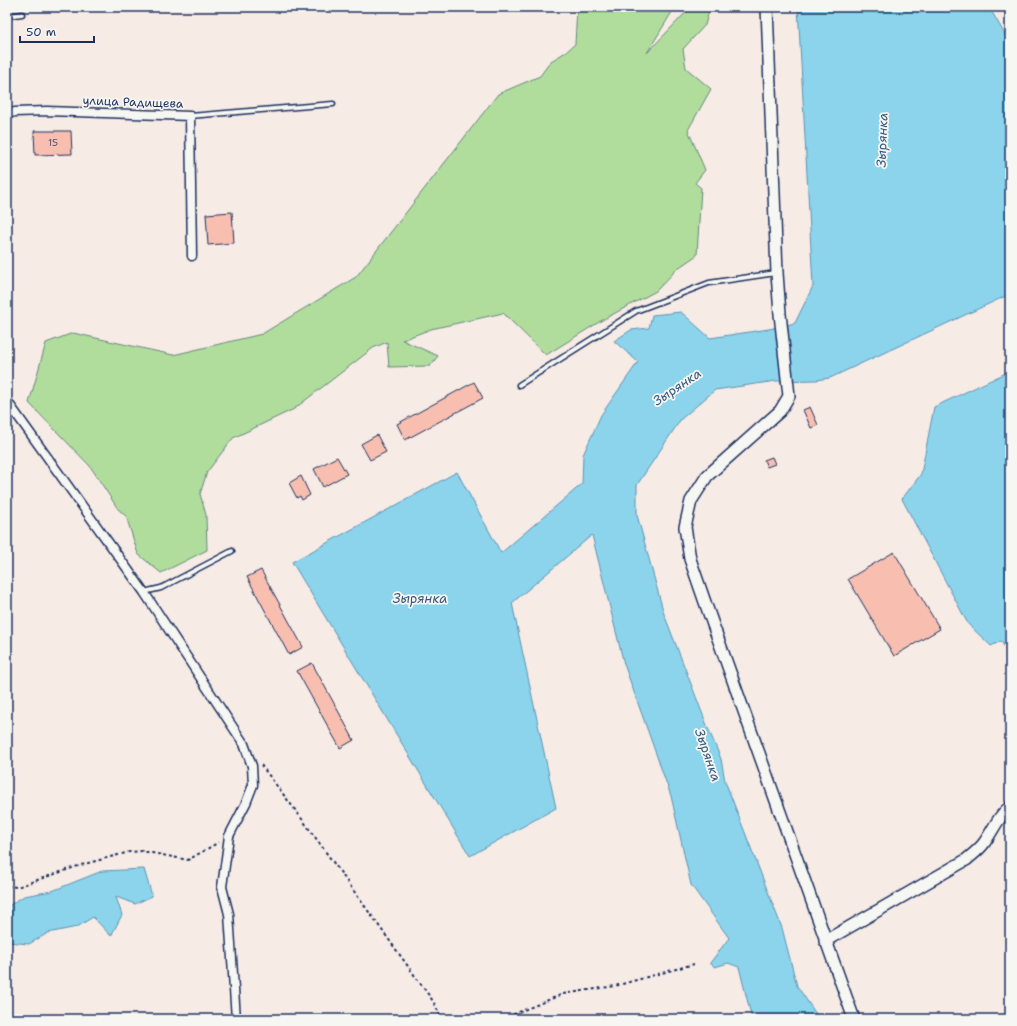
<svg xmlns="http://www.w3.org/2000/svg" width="1017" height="1026" font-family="'Shantell Sans',sans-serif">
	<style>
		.green { fill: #b0dd9c; stroke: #66867d }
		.water { fill: #8bd4eb; stroke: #5e92b3 }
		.building { fill: #f8bfb0; stroke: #1b2f5e }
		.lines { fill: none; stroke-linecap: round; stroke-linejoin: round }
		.lane-casing { stroke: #1b2f5e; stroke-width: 7 }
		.street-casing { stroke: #1b2f5e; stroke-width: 11 }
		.secondary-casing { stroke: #1b2f5e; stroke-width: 14 }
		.path { stroke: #1b2f5e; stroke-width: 2; stroke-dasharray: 3 3; stroke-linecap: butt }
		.lane { stroke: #f6f6f2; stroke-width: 4 }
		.street { stroke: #f6f6f2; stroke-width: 8 }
		.secondary { stroke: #f6f6f2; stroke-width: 11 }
		.labels { text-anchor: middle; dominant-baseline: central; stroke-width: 3.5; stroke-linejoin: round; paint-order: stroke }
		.number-label { font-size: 10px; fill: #525372 }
		.street-label { font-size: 12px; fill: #1b2f5e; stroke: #f6f6f2 }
		.water-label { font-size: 13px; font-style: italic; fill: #375881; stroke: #f6f6f2 }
	</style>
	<rect width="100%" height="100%" fill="#f6ebe5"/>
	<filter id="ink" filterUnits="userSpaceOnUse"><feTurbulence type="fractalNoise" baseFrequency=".025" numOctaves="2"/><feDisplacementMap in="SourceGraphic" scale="8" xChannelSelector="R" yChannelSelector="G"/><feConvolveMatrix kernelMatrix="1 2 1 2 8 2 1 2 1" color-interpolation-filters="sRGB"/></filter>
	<g filter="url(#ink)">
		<polygon class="green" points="577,7 675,7 647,53 691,7 710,7 705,25 683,49 686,68 711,89 688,130 705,170 695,183 701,188 697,255 678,268 656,291 604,319 546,355 503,313 431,329 402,340 438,356 430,366 389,367 387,342 373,348 294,409 233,438 207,472 200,494 206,515 207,550 161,573 138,554 126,516 118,509 90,466 29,403 46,343 73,333 173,355 262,334 356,277 498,94 540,76 551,61 566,52 575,44"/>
		<g class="water">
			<polygon points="798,7 989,7 1010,43 1010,294 830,378 816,380 776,381 715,390 681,419 637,485 637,515 664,614 708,728 721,759 725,781 782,928 797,986 816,1014 817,1019 752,1019 739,967 728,963 715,967 710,963 729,938 691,885 671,796 624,664 592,535 512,603 556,808 470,856 292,562 457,472 501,553 582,484 583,455 601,415 638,362 614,341 631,330 649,328 652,315 681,312 710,338 769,329 795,323 813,286"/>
			<polygon points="1010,371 1010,656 1001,641 991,646 968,624 902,499 921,474 934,407"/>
			<polygon points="144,869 152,896 135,904 116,897 122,915 111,936 93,917 77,927 48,933 29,944 7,942 7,909 11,904 24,896 52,891 102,871"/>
		</g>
		<g class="building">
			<polygon points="34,131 71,131 72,154 35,155"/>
			<polygon points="232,212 234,243 208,245 206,214"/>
			<polygon points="474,382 483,398 405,440 397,424"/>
			<polygon points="810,407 818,425 811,428 803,410"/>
			<polygon points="377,435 386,452 370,460 361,444"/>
			<polygon points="337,457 347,474 323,487 314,469"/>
			<polygon points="772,457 775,464 767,467 764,460"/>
			<polygon points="301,476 310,495 302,500 300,496 297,498 289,483"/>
			<polygon points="894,552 940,629 894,656 848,579"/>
			<polygon points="261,570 303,647 289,655 247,577"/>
			<polygon points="312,663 354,740 340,748 297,671"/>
		</g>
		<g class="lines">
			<g class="lane-casing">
				<g id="lane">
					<polyline points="7,16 22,14"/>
					<polyline points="190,116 333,104"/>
					<polyline points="519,385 636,311 709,283 776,273"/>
					<polyline points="144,592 161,588 232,551"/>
				</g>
			</g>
			<g class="street-casing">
				<g id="street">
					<polyline points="7,114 15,112 47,111 190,116 192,256"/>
					<polyline points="7,401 144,592 244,744 252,766 253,785 246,803 229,836 222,887 229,914 236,1019"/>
				</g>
			</g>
			<g class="secondary-casing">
				<g id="secondary">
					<polyline points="767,7 777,273 780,314 789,396 780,411 707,476 691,501 685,527 690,559 706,605 854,1019"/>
					<path d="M825,941L966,860C972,855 980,849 984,843C993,831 998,816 1010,807"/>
				</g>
			</g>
			<g class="path">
				<polyline points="261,765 302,819 433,1001 442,1019"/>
				<polyline points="7,886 17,887 81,865 129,852 142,851 188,860 219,842"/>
				<polyline points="502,1019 563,994 615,986 694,964"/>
			</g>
			<use href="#lane" class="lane"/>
			<use href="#street" class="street"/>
			<use href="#secondary" class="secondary"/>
		</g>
	</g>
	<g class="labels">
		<g class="number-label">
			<text x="53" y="142">15</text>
		</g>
		<g class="street-label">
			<text transform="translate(133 102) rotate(2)">улица Радищева</text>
		</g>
		<g class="water-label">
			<text transform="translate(882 140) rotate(-88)">Зырянка</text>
			<text transform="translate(677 387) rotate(-34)">Зырянка</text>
			<text x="420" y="598">Зырянка</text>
			<text transform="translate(708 755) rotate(71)">Зырянка</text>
		</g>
	</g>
	<rect width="1017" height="1026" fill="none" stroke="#f6f6f2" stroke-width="24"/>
	<rect x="12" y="12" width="993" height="1002" fill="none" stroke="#1b2f5e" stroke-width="1.5" filter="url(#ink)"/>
	<path d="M20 36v6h74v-6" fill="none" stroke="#1b2f5e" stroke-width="2"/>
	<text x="26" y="36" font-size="12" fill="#1b2f5e" stroke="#f6f6f2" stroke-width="3" paint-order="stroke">50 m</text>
</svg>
